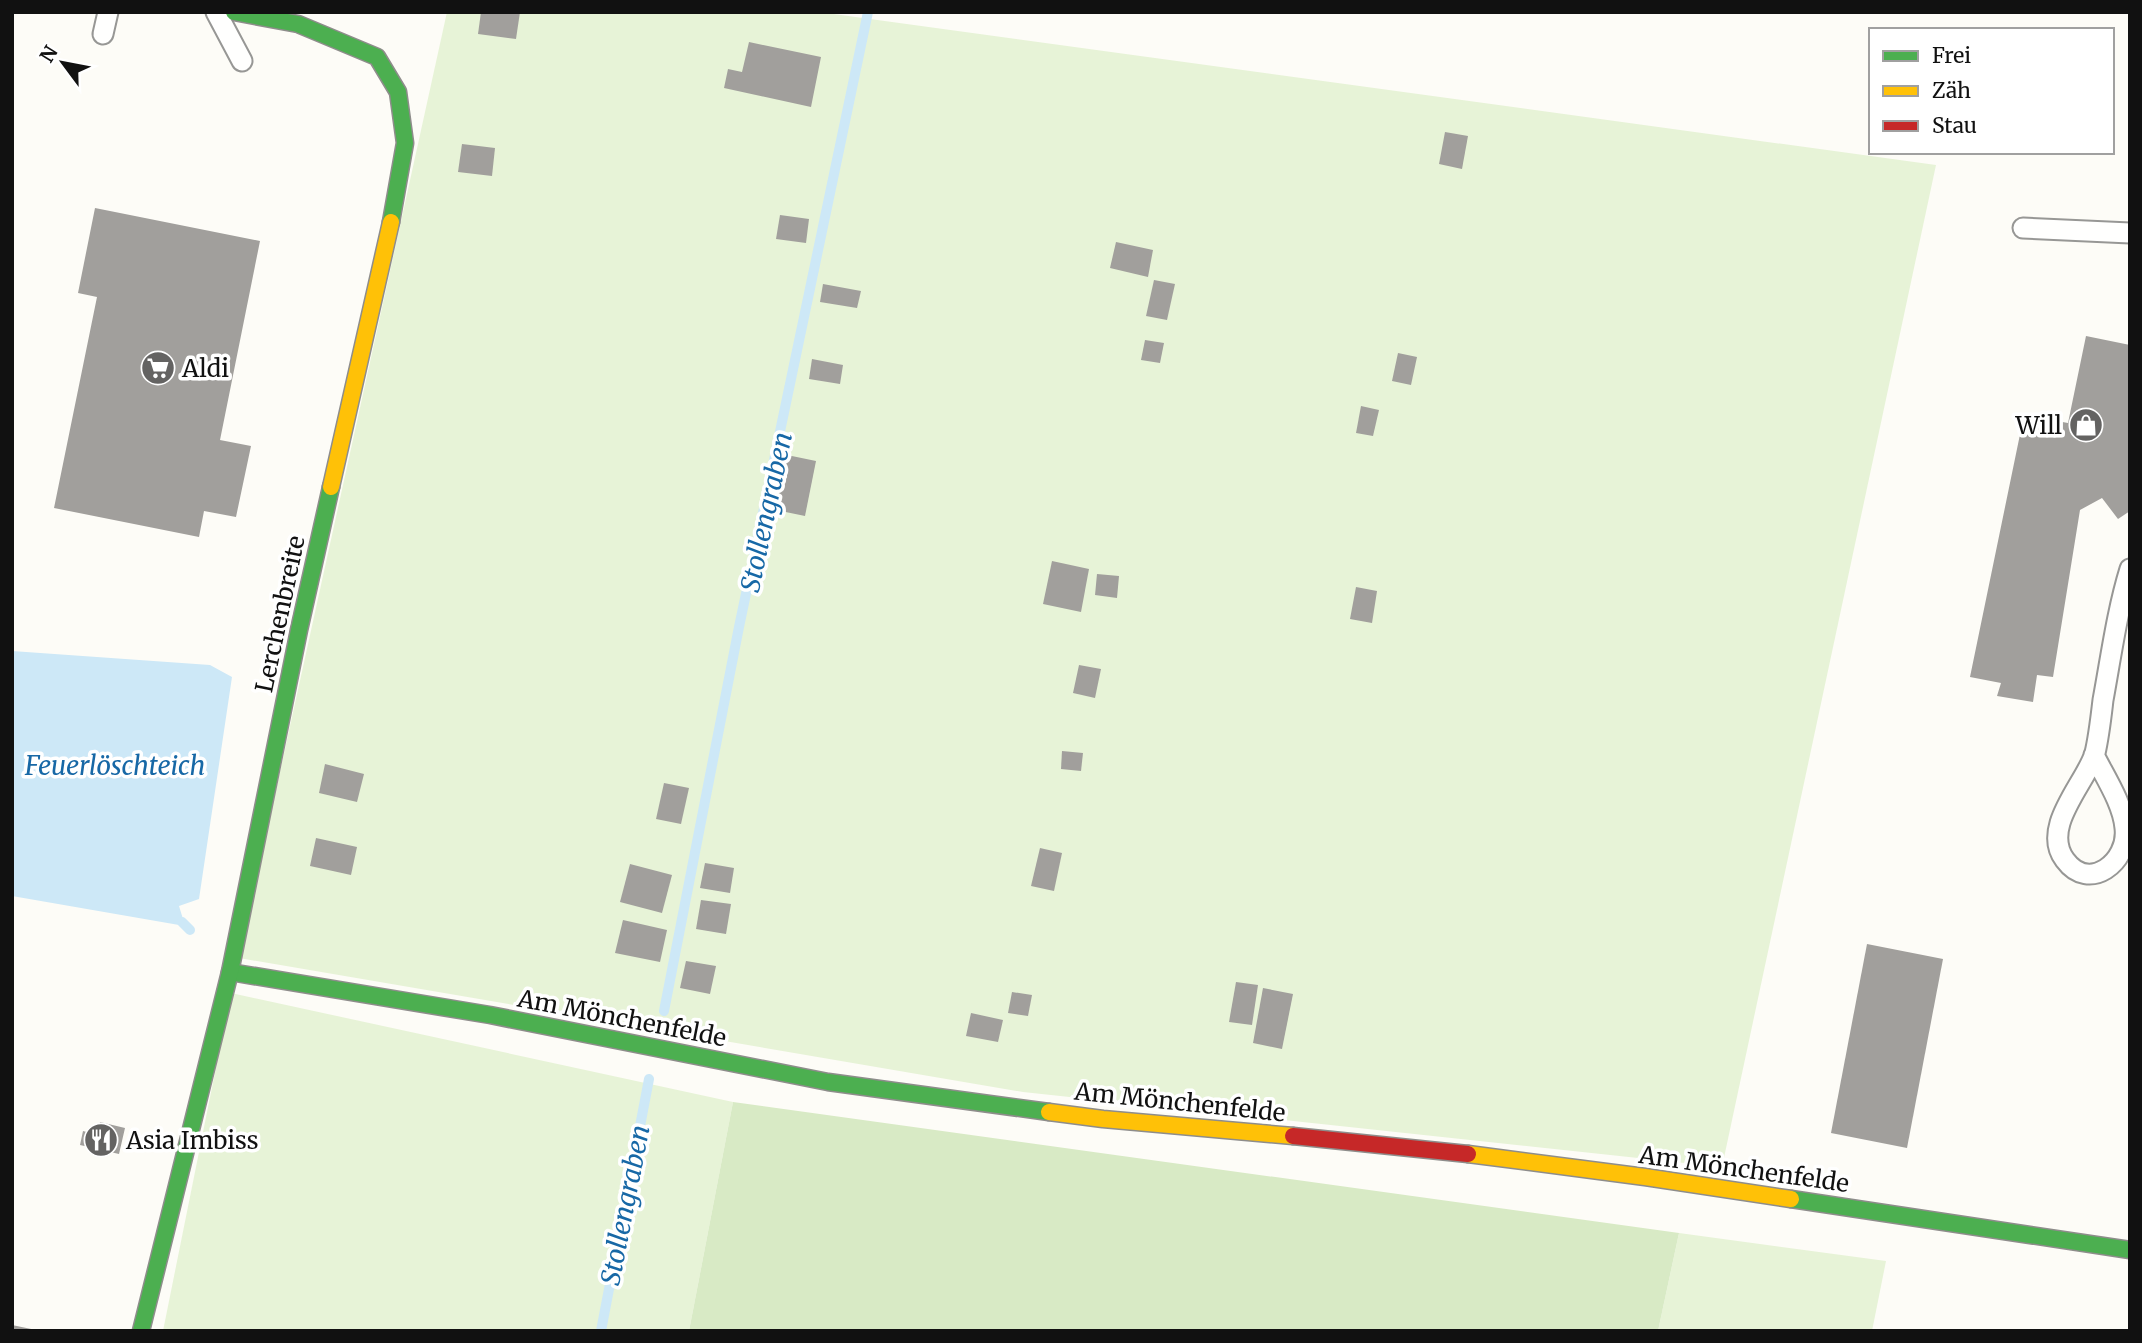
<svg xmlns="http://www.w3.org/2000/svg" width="2142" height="1343" font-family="Merriweather,serif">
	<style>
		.green { fill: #e7f3d7 }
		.forest { fill: #d8eac5 }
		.water { fill: #cde8f7 }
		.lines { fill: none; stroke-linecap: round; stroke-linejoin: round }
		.stream { stroke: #cde8f7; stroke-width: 10 }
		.building { fill: #a19f9c }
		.lane-casing { stroke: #979795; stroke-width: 23 }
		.fast-casing { stroke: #8e8d8b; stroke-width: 19 }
		.slow-casing { stroke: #8e8d8b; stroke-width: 19 }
		.jam-casing { stroke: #8e8d8b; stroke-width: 19 }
		.lane { stroke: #fffffe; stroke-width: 19 }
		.fast { stroke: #4caf50; stroke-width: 16 }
		.slow { stroke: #ffc107; stroke-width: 16 }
		.jam { stroke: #c62828; stroke-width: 16 }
		.labels { text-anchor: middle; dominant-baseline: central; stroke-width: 7; stroke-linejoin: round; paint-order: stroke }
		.poi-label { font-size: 24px; fill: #111; stroke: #fff; text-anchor: start }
		.street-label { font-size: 24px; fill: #111; stroke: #fff }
		.water-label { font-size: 26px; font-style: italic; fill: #1768a6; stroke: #fff }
	</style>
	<rect width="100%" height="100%" fill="#fdfcf7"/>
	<g class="green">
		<polygon points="447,12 819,12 1936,165 1722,1167 1023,1092 239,958"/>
		<polygon points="231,993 733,1102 689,1331 163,1331"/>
		<polygon points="1679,1233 1886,1261 1872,1331 1658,1331"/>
	</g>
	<polygon class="forest" points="733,1102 1679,1233 1658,1331 689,1331"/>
	<polygon class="water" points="12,651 210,665 232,677 199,899 179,906 183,919 179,925 12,896"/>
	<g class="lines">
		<g class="stream">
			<polyline points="182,922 190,930"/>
			<polyline points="664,1011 739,627 868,12"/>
			<polyline points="601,1331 649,1079"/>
		</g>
	</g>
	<g class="building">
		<polygon points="481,12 520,12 516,39 478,34"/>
		<polygon points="749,42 821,57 811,107 724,88 728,69 742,72"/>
		<polygon points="1445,132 1468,136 1462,169 1439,164"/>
		<polygon points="462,144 495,148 492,176 458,172"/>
		<polygon points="95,208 260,241 220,440 251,446 236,517 204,511 199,537 54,508 97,297 78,293"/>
		<polygon points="780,215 809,219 806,243 776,239"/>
		<polygon points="1116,242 1153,250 1148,277 1110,268"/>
		<polygon points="1154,280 1175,284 1167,320 1146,316"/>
		<polygon points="823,284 861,291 857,308 820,302"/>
		<polygon points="2086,336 2130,345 2130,511 2118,519 2102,498 2080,510 2053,677 2037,675 2033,702 1997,696 2001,683 1970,677 2024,415 2068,423"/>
		<polygon points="1145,340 1164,343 1160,363 1141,360"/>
		<polygon points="1398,353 1417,357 1411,385 1392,381"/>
		<polygon points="812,359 843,365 840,384 809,379"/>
		<polygon points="1361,406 1379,410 1373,436 1356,433"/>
		<polygon points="787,455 816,461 805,516 776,510"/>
		<polygon points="1052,561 1089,569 1081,612 1043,604"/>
		<polygon points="1097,574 1119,576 1117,598 1095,595"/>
		<polygon points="1356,587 1377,591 1372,623 1350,619"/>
		<polygon points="1079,665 1101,669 1095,698 1073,693"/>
		<polygon points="1062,751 1083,753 1081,771 1061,769"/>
		<polygon points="325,764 364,774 357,802 319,793"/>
		<polygon points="664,783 689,788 681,824 656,819"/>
		<polygon points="316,838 357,847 351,875 310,866"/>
		<polygon points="1040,848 1062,853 1054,891 1031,886"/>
		<polygon points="705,863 734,868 730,893 700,888"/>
		<polygon points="630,864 672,875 662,913 620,902"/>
		<polygon points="701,900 731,904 726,934 696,929"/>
		<polygon points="623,920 667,930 660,962 615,953"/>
		<polygon points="1867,944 1943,959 1907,1148 1831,1133"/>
		<polygon points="686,961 716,966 710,994 680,988"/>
		<polygon points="1236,982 1258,985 1252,1025 1229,1022"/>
		<polygon points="1263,988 1293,994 1282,1049 1253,1043"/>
		<polygon points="1012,992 1032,995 1028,1016 1008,1013"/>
		<polygon points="971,1013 1003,1020 998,1042 966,1036"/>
		<polygon points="100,1122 125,1128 119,1154 80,1145 83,1131 97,1135"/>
		<polygon points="12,1325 36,1330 36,1331 12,1331"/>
	</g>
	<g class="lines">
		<g class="lane-casing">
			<g id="lane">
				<polyline points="216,12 242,61"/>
				<polyline points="103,34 108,12"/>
				<polyline points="2023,228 2130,233"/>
				<path d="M2094,755C2105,777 2123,804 2125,828C2129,862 2089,893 2065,860C2040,827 2086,783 2095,753C2099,736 2101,717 2103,700C2111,657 2117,611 2130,569"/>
			</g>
		</g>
		<g class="fast-casing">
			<g id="fast">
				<polyline points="234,12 298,24 377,57 398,92 405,143 391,222"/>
				<polyline points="230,972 490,1015 828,1082 1049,1112"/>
				<polyline points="1791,1199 2130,1250"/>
				<polyline points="141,1331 230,972 299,630 331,487"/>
			</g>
		</g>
		<g class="slow-casing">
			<g id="slow">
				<polyline points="331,487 391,222"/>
				<polyline points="1049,1112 1103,1119 1293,1136"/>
				<polyline points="1468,1154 1645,1177 1791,1199"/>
			</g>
		</g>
		<g class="jam-casing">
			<polyline id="jam" points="1293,1136 1468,1154"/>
		</g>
		<use href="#lane" class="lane"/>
		<use href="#fast" class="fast"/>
		<use href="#slow" class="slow"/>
		<use href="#jam" class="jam"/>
	</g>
	<defs>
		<g id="supermarket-disc" transform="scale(1.75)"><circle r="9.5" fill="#646362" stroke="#fff"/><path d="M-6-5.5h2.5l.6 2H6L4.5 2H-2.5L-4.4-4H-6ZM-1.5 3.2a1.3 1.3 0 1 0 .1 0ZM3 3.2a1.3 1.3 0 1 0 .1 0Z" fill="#fff"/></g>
		<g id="shop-disc" transform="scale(1.75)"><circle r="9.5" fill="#646362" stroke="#fff"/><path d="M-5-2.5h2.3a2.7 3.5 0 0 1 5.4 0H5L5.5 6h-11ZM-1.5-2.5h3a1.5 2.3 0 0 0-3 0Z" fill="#fff"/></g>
		<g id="restaurant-disc" transform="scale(1.75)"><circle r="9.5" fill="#646362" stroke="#fff"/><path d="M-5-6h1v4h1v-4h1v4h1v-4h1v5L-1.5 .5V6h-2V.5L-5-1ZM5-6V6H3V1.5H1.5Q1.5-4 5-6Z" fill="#fff"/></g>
	</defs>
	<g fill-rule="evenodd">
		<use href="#supermarket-disc" x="158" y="368"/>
		<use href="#shop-disc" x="2086" y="425"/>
		<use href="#restaurant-disc" x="101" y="1140"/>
	</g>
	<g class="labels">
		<g class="poi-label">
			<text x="182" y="368">Aldi</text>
			<text x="2062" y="425" text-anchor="end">Will</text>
			<text x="126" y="1140">Asia Imbiss</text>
		</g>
		<g class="street-label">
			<text transform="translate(280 614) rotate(-78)">Lerchenbreite</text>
			<text transform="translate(622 1018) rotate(11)">Am Mönchenfelde</text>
			<text transform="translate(1180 1102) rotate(6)">Am Mönchenfelde</text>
			<text transform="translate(1744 1169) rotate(8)">Am Mönchenfelde</text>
		</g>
		<g class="water-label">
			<text transform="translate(766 512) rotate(-78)">Stollengraben</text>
			<text x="115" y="765">Feuerlöschteich</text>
			<text transform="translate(625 1205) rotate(-79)">Stollengraben</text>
		</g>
	</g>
	<rect width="2142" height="1343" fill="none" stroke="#111111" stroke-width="28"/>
	<rect x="1869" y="28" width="245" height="126" fill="#ffffff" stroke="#a0a0a0" stroke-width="2"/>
	<rect x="1883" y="51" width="35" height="10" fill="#4caf50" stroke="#a0a0a0" stroke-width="2"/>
	<text x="1932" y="63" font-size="21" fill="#111111">Frei</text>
	<rect x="1883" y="86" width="35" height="10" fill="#ffc107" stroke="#a0a0a0" stroke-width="2"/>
	<text x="1932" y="98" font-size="21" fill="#111111">Zäh</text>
	<rect x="1883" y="121" width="35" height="10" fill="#c62828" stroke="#a0a0a0" stroke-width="2"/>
	<text x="1932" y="133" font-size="21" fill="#111111">Stau</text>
	<g transform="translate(63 63) rotate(302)" stroke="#ffffff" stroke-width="5" paint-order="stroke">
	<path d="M0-5L12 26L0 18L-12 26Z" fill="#111111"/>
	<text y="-10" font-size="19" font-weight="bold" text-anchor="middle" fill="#111111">N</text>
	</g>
</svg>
